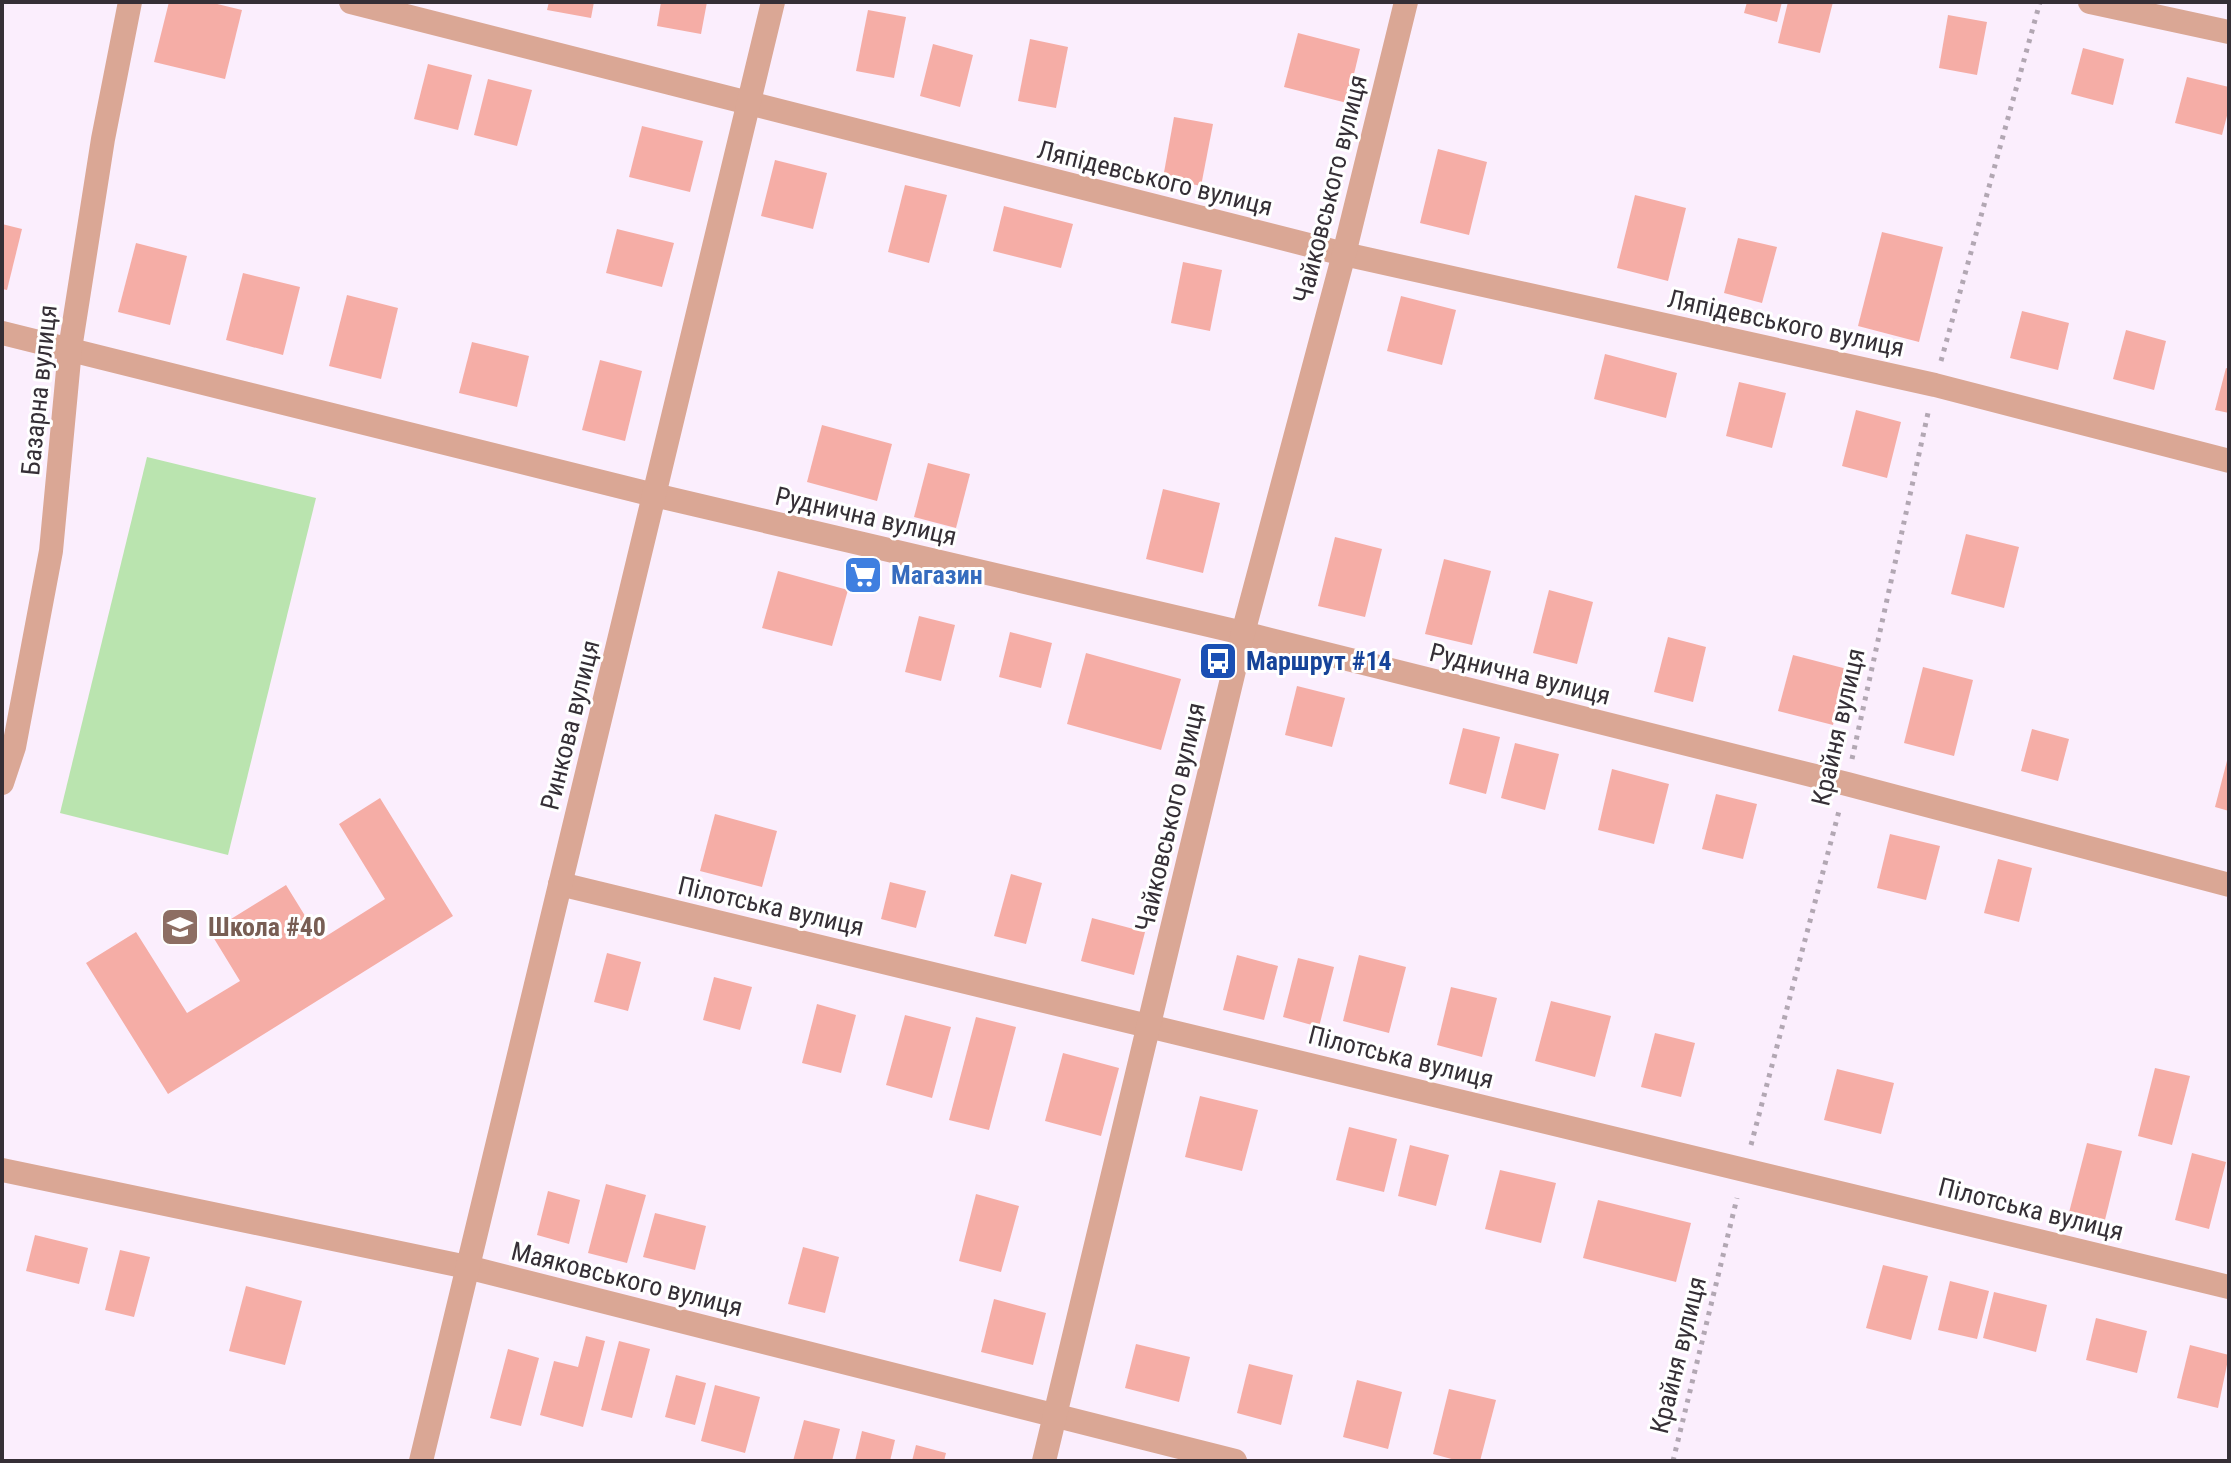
<svg xmlns="http://www.w3.org/2000/svg" width="2231" height="1463" font-family="'Roboto Condensed',sans-serif">
	<style>
		.green { fill: #bae4af }
		.building { fill: #f5ada6 }
		.lines { fill: none; stroke-linecap: round; stroke-linejoin: round }
		.path { stroke: #b2a7b3; stroke-width: 5; stroke-dasharray: 4 6; stroke-linecap: butt }
		.minor { stroke: #daa795; stroke-width: 24 }
		.tertiary { stroke: #daa795; stroke-width: 24 }
		.labels { text-anchor: middle; dominant-baseline: central; stroke-width: 6; stroke-linejoin: round; paint-order: stroke }
		.street-label { font-size: 26px; fill: #352f36; stroke: #fff }
		.shop-label { font-size: 26px; font-weight: bold; fill: #366cbe; stroke: #fff; text-anchor: start }
		.transit-label { font-size: 26px; font-weight: bold; fill: #164399; stroke: #fff; text-anchor: start }
		.education-label { font-size: 26px; font-weight: bold; fill: #785e54; stroke: #fff; text-anchor: start }
	</style>
	<rect width="100%" height="100%" fill="#fbeefd"/>
	<polygon class="green" points="147,457 316,498 228,855 60,813"/>
	<g class="building">
		<polygon points="169,2 209,2 242,10 225,79 154,62"/>
		<polygon points="549,2 594,2 591,18 547,10"/>
		<polygon points="661,2 707,2 701,34 657,26"/>
		<polygon points="1747,2 1782,2 1777,22 1744,13"/>
		<polygon points="1788,2 1833,2 1820,53 1778,43"/>
		<polygon points="868,10 906,17 894,78 856,71"/>
		<polygon points="1948,15 1987,22 1977,75 1939,68"/>
		<polygon points="1298,33 1360,49 1347,103 1284,87"/>
		<polygon points="1030,39 1068,47 1056,108 1018,101"/>
		<polygon points="933,44 973,55 960,107 920,96"/>
		<polygon points="2083,48 2124,59 2113,105 2071,94"/>
		<polygon points="428,64 472,75 458,130 414,119"/>
		<polygon points="2187,77 2229,87 2229,108 2222,135 2175,123"/>
		<polygon points="488,79 532,90 517,146 474,135"/>
		<polygon points="1174,117 1213,124 1201,186 1163,178"/>
		<polygon points="642,126 703,141 690,192 629,177"/>
		<polygon points="1438,149 1487,162 1469,235 1420,223"/>
		<polygon points="775,160 827,173 813,229 761,216"/>
		<polygon points="905,185 947,195 929,263 888,252"/>
		<polygon points="1635,195 1686,208 1668,281 1617,268"/>
		<polygon points="1004,206 1073,224 1061,268 993,251"/>
		<polygon points="2,224 22,229 7,290 2,289"/>
		<polygon points="617,229 674,243 662,287 606,273"/>
		<polygon points="1882,232 1943,247 1919,342 1858,326"/>
		<polygon points="1738,238 1777,247 1762,303 1724,293"/>
		<polygon points="136,243 187,256 170,325 118,312"/>
		<polygon points="1183,262 1222,270 1210,331 1171,323"/>
		<polygon points="243,273 300,287 283,355 226,340"/>
		<polygon points="347,295 398,308 381,379 329,366"/>
		<polygon points="1401,296 1456,310 1442,365 1387,351"/>
		<polygon points="2022,311 2069,323 2058,370 2010,358"/>
		<polygon points="2126,330 2166,341 2154,390 2113,379"/>
		<polygon points="472,342 529,356 517,407 459,393"/>
		<polygon points="1605,354 1677,373 1666,418 1594,399"/>
		<polygon points="600,360 642,371 625,441 582,430"/>
		<polygon points="2226,368 2229,369 2229,413 2215,410"/>
		<polygon points="1739,382 1786,393 1772,448 1726,436"/>
		<polygon points="1856,410 1901,422 1887,478 1842,466"/>
		<polygon points="822,425 892,444 877,501 807,482"/>
		<polygon points="928,463 970,474 956,528 914,517"/>
		<polygon points="1163,489 1220,503 1203,573 1146,559"/>
		<polygon points="1966,534 2019,547 2004,608 1951,594"/>
		<polygon points="1335,537 1382,549 1365,617 1318,606"/>
		<polygon points="1444,559 1491,571 1472,645 1425,634"/>
		<polygon points="778,571 848,590 832,646 762,628"/>
		<polygon points="1549,590 1593,602 1577,664 1533,653"/>
		<polygon points="919,616 955,625 941,681 905,672"/>
		<polygon points="1010,632 1052,643 1041,688 999,677"/>
		<polygon points="1668,637 1706,647 1693,702 1654,692"/>
		<polygon points="1086,653 1181,679 1161,750 1067,724"/>
		<polygon points="1793,655 1847,669 1833,725 1778,711"/>
		<polygon points="1923,667 1973,680 1954,756 1904,743"/>
		<polygon points="1297,686 1345,698 1332,747 1285,735"/>
		<polygon points="1463,728 1500,737 1486,794 1449,784"/>
		<polygon points="2032,729 2069,739 2058,781 2021,771"/>
		<polygon points="1515,743 1559,754 1545,810 1501,798"/>
		<polygon points="2228,757 2229,757 2229,811 2215,807"/>
		<polygon points="1612,769 1669,784 1654,844 1598,830"/>
		<polygon points="1716,794 1757,804 1743,859 1702,849"/>
		<polygon points="380,798 453,916 168,1094 86,963 136,932 187,1013 240,981 210,932 286,885 320,940 385,899 339,824"/>
		<polygon points="715,814 777,831 762,887 700,871"/>
		<polygon points="1890,834 1940,846 1926,900 1877,888"/>
		<polygon points="1998,859 2032,868 2019,922 1984,913"/>
		<polygon points="1011,874 1042,883 1026,944 994,936"/>
		<polygon points="890,882 926,891 916,928 881,919"/>
		<polygon points="1092,918 1145,932 1134,975 1081,961"/>
		<polygon points="607,953 641,962 628,1011 594,1002"/>
		<polygon points="1237,955 1278,966 1264,1020 1223,1010"/>
		<polygon points="1359,955 1406,967 1389,1033 1343,1021"/>
		<polygon points="1298,958 1334,967 1319,1027 1283,1017"/>
		<polygon points="714,977 752,987 740,1030 703,1020"/>
		<polygon points="1451,987 1497,998 1482,1057 1437,1045"/>
		<polygon points="1551,1001 1611,1016 1595,1077 1535,1061"/>
		<polygon points="817,1004 856,1015 841,1073 802,1063"/>
		<polygon points="905,1015 951,1027 932,1098 886,1085"/>
		<polygon points="976,1017 1016,1027 989,1130 949,1120"/>
		<polygon points="1655,1033 1695,1043 1681,1097 1641,1087"/>
		<polygon points="1063,1053 1119,1068 1101,1136 1045,1121"/>
		<polygon points="2155,1068 2190,1076 2172,1145 2138,1136"/>
		<polygon points="1837,1069 1894,1083 1881,1134 1824,1120"/>
		<polygon points="1200,1096 1258,1110 1242,1171 1185,1157"/>
		<polygon points="1349,1127 1397,1139 1384,1192 1336,1180"/>
		<polygon points="2087,1143 2122,1151 2101,1236 2065,1228"/>
		<polygon points="1410,1145 1449,1155 1436,1206 1398,1196"/>
		<polygon points="2192,1153 2226,1162 2209,1229 2175,1220"/>
		<polygon points="1500,1170 1556,1183 1541,1243 1485,1229"/>
		<polygon points="606,1184 646,1195 627,1263 588,1253"/>
		<polygon points="548,1191 580,1200 569,1244 537,1235"/>
		<polygon points="976,1194 1019,1206 1001,1272 959,1261"/>
		<polygon points="1598,1200 1691,1223 1676,1282 1583,1258"/>
		<polygon points="655,1213 706,1226 695,1270 643,1257"/>
		<polygon points="35,1235 88,1248 79,1284 26,1271"/>
		<polygon points="803,1247 839,1257 825,1313 788,1304"/>
		<polygon points="120,1250 150,1257 134,1317 105,1310"/>
		<polygon points="1883,1265 1928,1276 1911,1340 1866,1328"/>
		<polygon points="1950,1281 1989,1291 1977,1339 1938,1330"/>
		<polygon points="246,1286 302,1301 285,1365 229,1351"/>
		<polygon points="1994,1292 2047,1305 2036,1352 1983,1338"/>
		<polygon points="994,1299 1046,1313 1033,1365 981,1352"/>
		<polygon points="2096,1318 2147,1331 2137,1373 2086,1360"/>
		<polygon points="586,1336 605,1341 583,1427 540,1415 554,1361 578,1367"/>
		<polygon points="619,1341 650,1349 632,1418 601,1410"/>
		<polygon points="1136,1344 1190,1357 1179,1402 1125,1388"/>
		<polygon points="2190,1345 2229,1355 2218,1408 2177,1398"/>
		<polygon points="508,1349 539,1358 521,1426 490,1418"/>
		<polygon points="1249,1364 1293,1375 1281,1425 1237,1413"/>
		<polygon points="676,1375 706,1383 695,1425 665,1417"/>
		<polygon points="1357,1380 1402,1392 1388,1449 1343,1437"/>
		<polygon points="715,1385 760,1397 745,1453 701,1441"/>
		<polygon points="1449,1389 1496,1400 1480,1461 1459,1461 1433,1454"/>
		<polygon points="804,1420 840,1429 832,1461 793,1461"/>
		<polygon points="862,1431 895,1440 890,1461 855,1461"/>
		<polygon points="916,1445 946,1453 944,1461 912,1461"/>
	</g>
	<g class="lines">
		<g class="path">
			<polyline points="1941,361 2040,2"/>
			<polyline points="1852,759 1928,413"/>
			<polyline points="1751,1145 1839,811"/>
			<polyline points="1673,1461 1737,1198"/>
		</g>
		<g class="minor">
			<polyline points="351,2 1344,254 1935,385 2229,461"/>
			<polyline points="2090,2 2229,32"/>
			<polyline points="2,333 654,495 1243,633 1847,784 2229,885"/>
			<polyline points="2,783 14,747 51,551 70,349 103,139 130,2"/>
			<polyline points="560,884 2229,1287"/>
			<polyline points="2,1170 467,1267 1235,1461"/>
			<polyline points="421,1461 773,2"/>
		</g>
		<polyline class="tertiary" points="1044,1461 1243,633 1344,254 1406,2"/>
	</g>
	<defs>
		<g id="supermarket-square" transform="scale(2)"><rect x="-9" y="-9" width="18" height="18" rx="4" fill="#3f7fe0" stroke="#fff"/><path d="M-6-5.5h2.5l.6 2H6L4.5 2H-2.5L-4.4-4H-6ZM-1.5 3.2a1.3 1.3 0 1 0 .1 0ZM3 3.2a1.3 1.3 0 1 0 .1 0Z" fill="#fff"/></g>
		<g id="bus-square" transform="scale(2)"><rect x="-9" y="-9" width="18" height="18" rx="4" fill="#1a4fb4" stroke="#fff"/><path d="M-5-6H5V4H4V6H2V4H-2V6H-4V4H-5ZM-3.5-4V0h7V-4ZM-3.5 1.2v1.5H-2V1.2ZM2 1.2v1.5H3.5V1.2Z" fill="#fff"/></g>
		<g id="school-square" transform="scale(2)"><rect x="-9" y="-9" width="18" height="18" rx="4" fill="#8d6e63" stroke="#fff"/><path d="M0-5L7-2L0 1L-7-2ZM-4 1L0 2.5L4 1V4Q0 6-4 4Z" fill="#fff"/></g>
	</defs>
	<g fill-rule="evenodd">
		<use href="#supermarket-square" x="863" y="575"/>
		<use href="#bus-square" x="1218" y="661"/>
		<use href="#school-square" x="180" y="927"/>
	</g>
	<g class="labels">
		<g class="street-label">
			<text transform="translate(1155 178) rotate(14)">Ляпідевського вулиця</text>
			<text transform="translate(1330 189) rotate(-76)">Чайковського вулиця</text>
			<text transform="translate(1786 323) rotate(12)">Ляпідевського вулиця</text>
			<text transform="translate(39 390) rotate(-84)">Базарна вулиця</text>
			<text transform="translate(866 516) rotate(13)">Руднична вулиця</text>
			<text transform="translate(1520 674) rotate(14)">Руднична вулиця</text>
			<text transform="translate(570 725) rotate(-76)">Ринкова вулиця</text>
			<text transform="translate(1838 727) rotate(-77)">Крайня вулиця</text>
			<text transform="translate(1170 817) rotate(-77)">Чайковського вулиця</text>
			<text transform="translate(771 906) rotate(13)">Пілотська вулиця</text>
			<text transform="translate(1401 1057) rotate(14)">Пілотська вулиця</text>
			<text transform="translate(2031 1209) rotate(14)">Пілотська вулиця</text>
			<text transform="translate(627 1279) rotate(14)">Маяковського вулиця</text>
			<text transform="translate(1678 1355) rotate(-76)">Крайня вулиця</text>
		</g>
		<g class="shop-label">
			<text x="891" y="575">Магазин</text>
		</g>
		<g class="transit-label">
			<text x="1246" y="661">Маршрут #14</text>
		</g>
		<g class="education-label">
			<text x="208" y="927">Школа #40</text>
		</g>
	</g>
	<rect width="2231" height="1463" fill="none" stroke="#352f36" stroke-width="8"/>
</svg>
